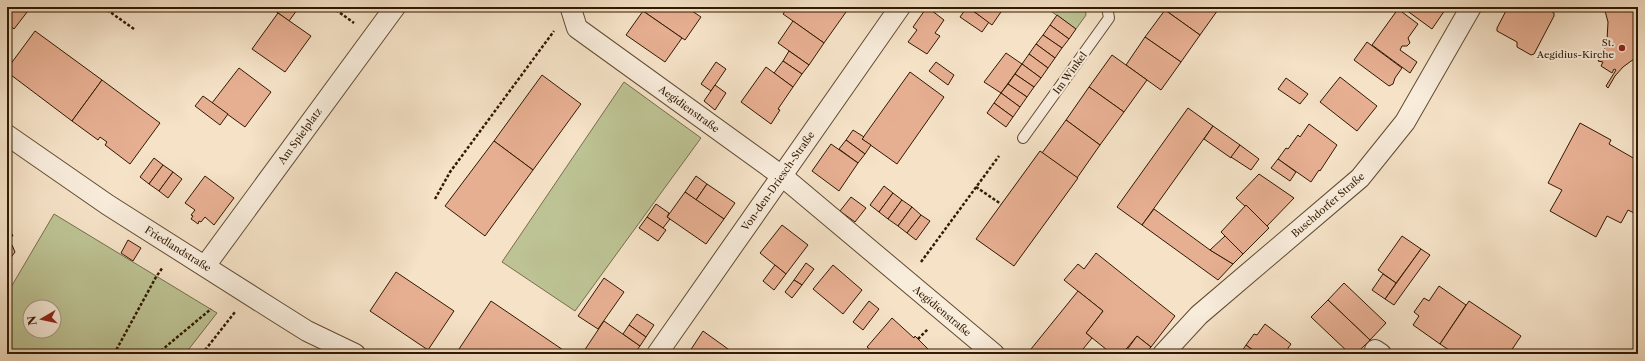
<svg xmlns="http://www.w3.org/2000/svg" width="1645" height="361" font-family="'Libre Caslon Text',serif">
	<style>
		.green { fill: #bdc394; stroke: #776e4a; fill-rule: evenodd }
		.building { fill: #e7af92; stroke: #311901 }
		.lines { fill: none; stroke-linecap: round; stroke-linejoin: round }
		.service-casing { stroke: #624b32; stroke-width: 12 }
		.minor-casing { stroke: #624b32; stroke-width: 22 }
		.path { stroke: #311901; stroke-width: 2.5; stroke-dasharray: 3 2; stroke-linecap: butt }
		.service { stroke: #f8ecdb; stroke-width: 10 }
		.minor { stroke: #f8ecdb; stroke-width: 20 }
		.poi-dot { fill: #8f2418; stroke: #f8ecdb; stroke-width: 1.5 }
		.labels { text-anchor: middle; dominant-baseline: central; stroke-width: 4; stroke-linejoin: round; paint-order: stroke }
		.poi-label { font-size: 10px; fill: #311901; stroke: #f8ecdb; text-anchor: end }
		.street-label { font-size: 10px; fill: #311901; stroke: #f8ecdb }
	</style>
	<rect width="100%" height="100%" fill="#f5e2c7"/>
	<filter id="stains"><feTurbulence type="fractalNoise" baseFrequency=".005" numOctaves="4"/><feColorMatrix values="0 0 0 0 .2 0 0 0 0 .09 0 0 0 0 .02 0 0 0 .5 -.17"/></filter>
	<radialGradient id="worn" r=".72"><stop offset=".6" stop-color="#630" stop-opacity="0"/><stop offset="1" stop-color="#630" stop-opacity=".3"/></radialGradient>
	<g class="green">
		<polygon points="1045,7 1085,7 1086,15 1076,29"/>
		<polygon points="624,82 701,138 575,311 502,262"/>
		<path d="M54,214L217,313L185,354H7V294ZM30,307H54V331H30Z"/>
	</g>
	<g class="building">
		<polygon points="13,7 31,7 14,29 7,23 7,17"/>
		<polygon points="270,7 292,7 297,10 289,21"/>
		<polygon points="646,7 686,7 701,17 685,40 643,11"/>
		<polygon points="788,7 839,7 846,12 824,43 783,14"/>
		<polygon points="927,7 944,20 935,33 940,36 927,54 908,42 917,30 913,27"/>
		<polygon points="967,7 989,22 982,32 960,17"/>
		<polygon points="968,7 1000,7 1003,9 992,25"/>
		<polygon points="1167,7 1220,7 1200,35 1165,10"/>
		<polygon points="1408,7 1442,7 1445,10 1432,29 1406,10"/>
		<polygon points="1508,7 1553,7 1551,11 1554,13 1554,16 1534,54 1531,55 1517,47 1517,42 1497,31 1497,28"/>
		<polygon points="1604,7 1638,7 1638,56 1623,67 1615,76 1608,88 1606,86 1616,70 1614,69 1612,73 1601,66 1603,62 1598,61 1603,54 1607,40 1608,22"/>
		<polygon points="1398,9 1418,24 1408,38 1410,43 1407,46 1402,46 1400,50 1417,62 1410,73 1372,45"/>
		<polygon points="1165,10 1200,35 1181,62 1145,37"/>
		<polygon points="643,11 682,38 665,62 626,35"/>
		<polygon points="278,13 311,36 285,72 252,49"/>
		<polygon points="1057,15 1076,29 1069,39 1050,25"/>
		<polygon points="793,21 824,43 809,65 778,43"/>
		<polygon points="1050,25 1069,39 1062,48 1043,35"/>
		<polygon points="35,31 102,80 72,121 7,72 7,69"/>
		<polygon points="1043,35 1062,48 1055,58 1036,44"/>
		<polygon points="1145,37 1181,62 1161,90 1126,65"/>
		<polygon points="1367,42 1402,68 1395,78 1393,84 1389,86 1354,60"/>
		<polygon points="1036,44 1055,58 1048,68 1029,54"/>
		<polygon points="789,51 809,65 802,74 783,61"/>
		<polygon points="1006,53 1022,64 1001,93 984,82"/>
		<polygon points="1029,54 1048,68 1041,78 1022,64"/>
		<polygon points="1112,55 1147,80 1124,112 1089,87"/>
		<polygon points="783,61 802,74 793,87 774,73"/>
		<polygon points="716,62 726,69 711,91 701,84"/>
		<polygon points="936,62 954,75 948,85 929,71"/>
		<polygon points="1022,64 1041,78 1034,87 1015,74"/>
		<polygon points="766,67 793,87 778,109 780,110 771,124 741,102"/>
		<polygon points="239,68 271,92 245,127 212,103"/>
		<polygon points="910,72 944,97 897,164 862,139"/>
		<polygon points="1015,74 1034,87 1027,97 1008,84"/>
		<polygon points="542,75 581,104 533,170 494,141"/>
		<polygon points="1340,77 1377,106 1357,131 1320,102"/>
		<polygon points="1286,78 1308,94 1300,104 1278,89"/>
		<polygon points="102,80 160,123 130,164 105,145 107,142 100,137 98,140 72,121"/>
		<polygon points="1008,84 1027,97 1020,107 1001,93"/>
		<polygon points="715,85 726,93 715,110 704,101"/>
		<polygon points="1089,87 1124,112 1100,145 1066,120"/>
		<polygon points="1001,93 1020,107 1013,117 994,103"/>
		<polygon points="203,96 228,114 220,125 195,106"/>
		<polygon points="994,103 1013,117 1006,127 987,113"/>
		<polygon points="1188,108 1213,126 1142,225 1117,207"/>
		<polygon points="1066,120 1100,145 1077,178 1042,153"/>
		<polygon points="1580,123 1611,140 1609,144 1635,159 1638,154 1638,215 1628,210 1621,223 1607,216 1596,237 1550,211 1562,190 1548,183"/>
		<polygon points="1309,124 1337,145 1320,171 1319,170 1311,182 1278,159 1286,148 1288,149 1298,135 1300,137"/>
		<polygon points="1213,126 1240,145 1231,158 1204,139"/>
		<polygon points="853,130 864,137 862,139 871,145 865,154 846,140"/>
		<polygon points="846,140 865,154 858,163 839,149"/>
		<polygon points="494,141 533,170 485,236 445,206"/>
		<polygon points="831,144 858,163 839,191 812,171"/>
		<polygon points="1240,145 1259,159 1251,170 1231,157"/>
		<polygon points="1040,151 1078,178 1014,266 976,239"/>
		<polygon points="154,158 163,165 149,184 140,177"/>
		<polygon points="1278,159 1296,172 1290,181 1271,168"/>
		<polygon points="163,165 173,172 159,191 149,184"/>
		<polygon points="173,172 182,179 168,198 159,191"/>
		<polygon points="1259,174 1294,198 1267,226 1236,198"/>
		<polygon points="205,176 234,198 214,225 205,217 201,222 199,221 198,224 194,221 191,219 193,216 191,215 195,210 185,203"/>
		<polygon points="696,176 707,184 696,200 685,192"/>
		<polygon points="707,184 735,203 724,219 696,200"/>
		<polygon points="884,186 893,193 879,212 870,205"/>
		<polygon points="685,192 724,219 706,244 667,217"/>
		<polygon points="893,193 902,200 888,219 879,212"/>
		<polygon points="851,197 866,208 855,222 840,211"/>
		<polygon points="902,200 912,207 898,226 888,219"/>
		<polygon points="656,204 669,213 667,217 670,219 663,228 647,217"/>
		<polygon points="1246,205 1269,228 1243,254 1221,232"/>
		<polygon points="912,207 921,215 907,233 898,226"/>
		<polygon points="1154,209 1210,250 1233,264 1218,280 1142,225"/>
		<polygon points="921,215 930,221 916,240 907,233"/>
		<polygon points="647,217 666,230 658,241 639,228"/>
		<polygon points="782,225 808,245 786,274 760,253"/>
		<polygon points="7,231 13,235 8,243 12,245 15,252 7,263"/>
		<polygon points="1225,236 1243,254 1233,264 1210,250"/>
		<polygon points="1402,236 1421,249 1396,283 1378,270"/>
		<polygon points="128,240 141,248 133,261 121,253"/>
		<polygon points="1421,249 1430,255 1394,305 1385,299"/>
		<polygon points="1096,253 1175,316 1151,347 1137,336 1122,354 1112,354 1086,333 1103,311 1064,280 1078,264 1084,269"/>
		<polygon points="806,263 814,269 802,285 794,280"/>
		<polygon points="775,265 786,274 774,290 763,281"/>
		<polygon points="833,265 862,290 843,314 813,289"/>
		<polygon points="396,272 454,311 428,350 370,311"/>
		<polygon points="1383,274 1396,283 1385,299 1372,290"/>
		<polygon points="604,278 624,292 598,329 578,316"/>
		<polygon points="794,280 802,285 792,298 785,292"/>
		<polygon points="1344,283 1386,323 1370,340 1328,300"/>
		<polygon points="1439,286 1466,305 1440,344 1413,325 1419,316 1414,312 1424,298 1429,301"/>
		<polygon points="1078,291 1103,311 1086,333 1092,338 1079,354 1027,354"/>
		<polygon points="1328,300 1370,340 1356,354 1350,354 1311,317"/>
		<polygon points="491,301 569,354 466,354 459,349"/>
		<polygon points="869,301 879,309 863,330 853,322"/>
		<polygon points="1469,301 1521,336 1509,354 1455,354 1440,344"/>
		<polygon points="637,314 654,325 646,337 629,325"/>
		<polygon points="892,318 914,338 915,336 933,354 875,354 867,347"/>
		<polygon points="604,321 640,346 634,354 582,354"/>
		<polygon points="1265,324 1291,344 1284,354 1258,354 1246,345 1254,334 1257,335"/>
		<polygon points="629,325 646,337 640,346 623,334"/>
		<polygon points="703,331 735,354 688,354"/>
		<polygon points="1137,336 1151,347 1145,354 1124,354"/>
		<polygon points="1246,345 1258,354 1240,354"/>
	</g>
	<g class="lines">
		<g class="service-casing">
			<polyline id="service" points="1023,138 1109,18 1107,7"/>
		</g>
		<g class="minor-casing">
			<g id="minor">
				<polyline points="571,9 577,28 782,176 994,354"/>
				<polyline points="7,135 108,205 272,309 307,331 355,354"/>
				<polyline points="205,266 395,7"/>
				<polyline points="1375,350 1381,354"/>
				<polyline points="657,354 900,7"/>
				<polyline points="1163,354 1199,315 1360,178 1405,122 1471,7"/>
			</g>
		</g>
		<g class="path">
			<polyline points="103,7 134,29"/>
			<polyline points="332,7 354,23"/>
			<polyline points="976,187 1001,204"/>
			<polyline points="435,199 450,172 554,31"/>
			<polyline points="921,262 999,156"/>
			<polyline points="918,339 928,329"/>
			<polyline points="114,354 156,277 163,267"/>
			<polyline points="157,354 211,309"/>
			<polyline points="202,354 235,312"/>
		</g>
		<use href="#service" class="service"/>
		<use href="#minor" class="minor"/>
	</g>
	<circle class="poi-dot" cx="1622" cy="48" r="4"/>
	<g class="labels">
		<g class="poi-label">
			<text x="1614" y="42">St.<tspan x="1614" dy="12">Aegidius-Kirche</tspan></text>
		</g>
		<g class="street-label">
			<text transform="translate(1070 73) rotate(-54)">Im Winkel</text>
			<text transform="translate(689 109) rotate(36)">Aegidienstraße</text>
			<text transform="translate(300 136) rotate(-54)">Am Spielplatz</text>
			<text transform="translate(778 181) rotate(-55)">Von-den-Driesch-Straße</text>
			<text transform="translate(1328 205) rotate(-41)">Buschdorfer Straße</text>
			<text transform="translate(178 249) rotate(32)">Friedlandstraße</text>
			<text transform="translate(942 311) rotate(40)">Aegidienstraße</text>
		</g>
	</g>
	<rect width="1645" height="361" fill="none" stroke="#f5e2c7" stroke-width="24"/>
	<rect x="8" y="8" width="1629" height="345" fill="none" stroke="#311901" stroke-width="2"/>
	<rect x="12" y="12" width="1621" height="337" fill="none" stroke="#311901"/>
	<g transform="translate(42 319) rotate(261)"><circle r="19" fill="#f8ecdb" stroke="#a89884"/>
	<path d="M0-3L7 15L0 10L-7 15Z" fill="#8f2418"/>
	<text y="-6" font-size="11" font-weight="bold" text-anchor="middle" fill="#311901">N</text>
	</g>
	<rect width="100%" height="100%" filter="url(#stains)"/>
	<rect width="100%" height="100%" fill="url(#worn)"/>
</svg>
